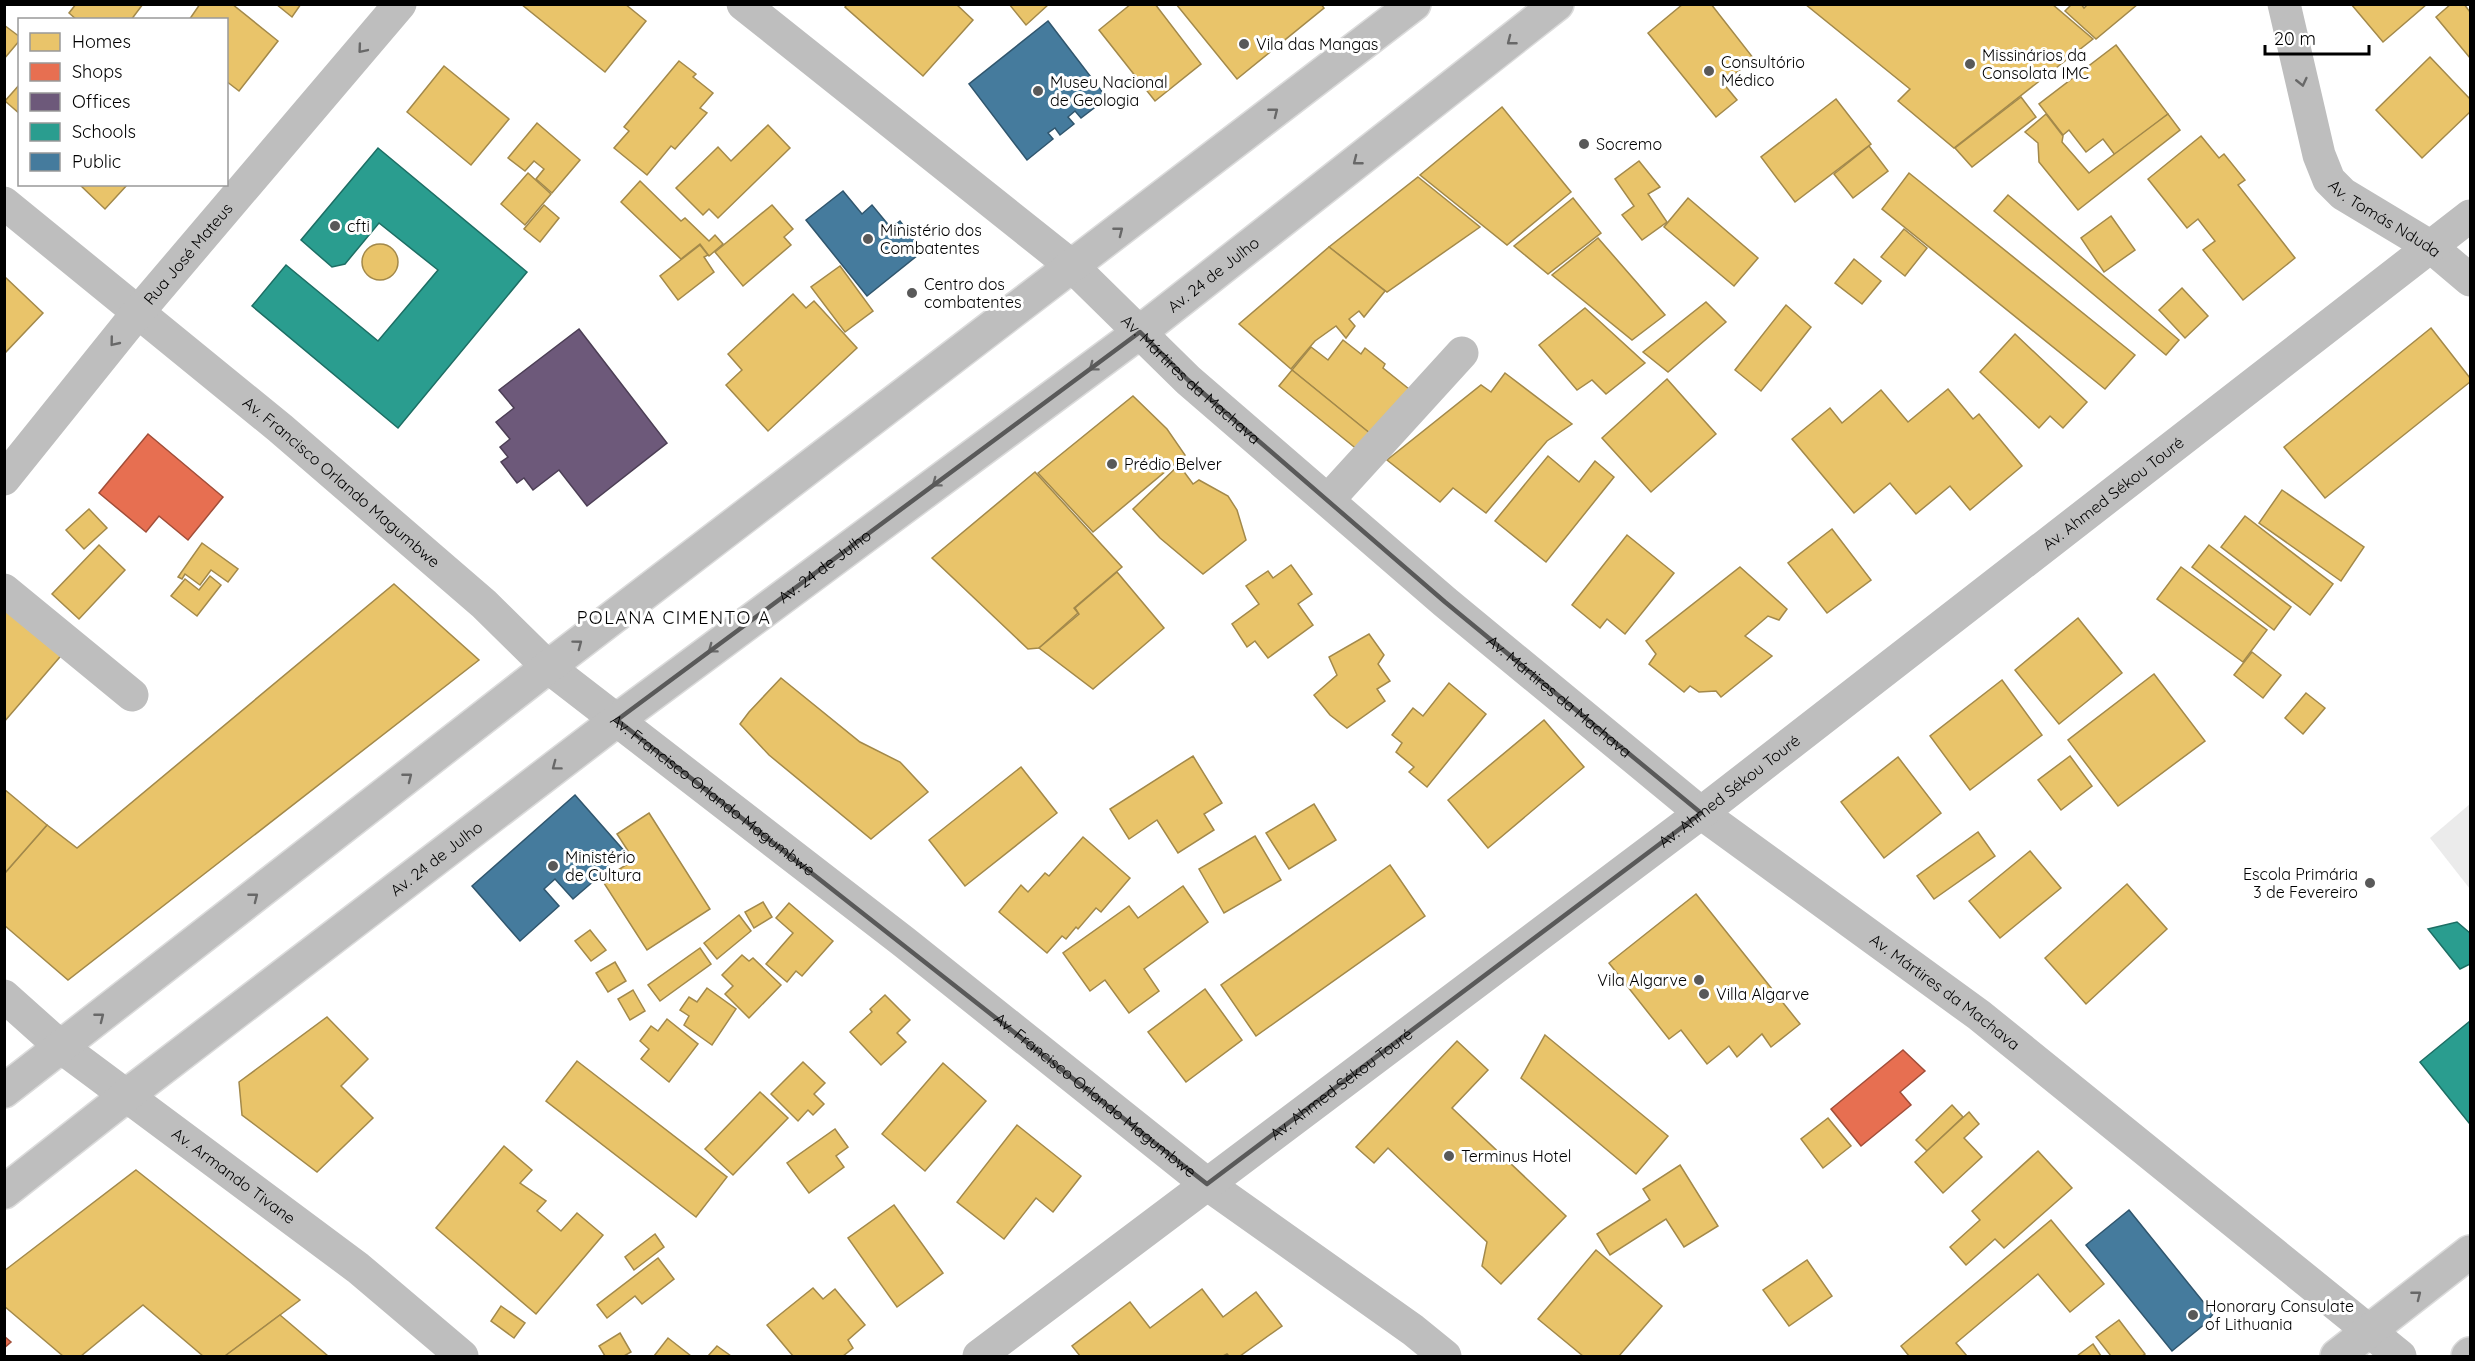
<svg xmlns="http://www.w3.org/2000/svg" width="2475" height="1361" font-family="Quicksand,sans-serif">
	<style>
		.green { fill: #ebebeb }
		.homes { fill: #e9c46a; stroke: #a3894a; stroke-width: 1.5 }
		.shops { fill: #e76f51; stroke: #a24e39; stroke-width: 1.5 }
		.offices { fill: #6d597a; stroke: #4c3e55; stroke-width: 1.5 }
		.schools { fill: #2a9d8f; stroke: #1d6e64; stroke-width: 1.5 }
		.public { fill: #457b9d; stroke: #30566e; stroke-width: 1.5 }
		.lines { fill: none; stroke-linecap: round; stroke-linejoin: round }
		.major-casing { stroke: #dbdbdb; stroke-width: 36 }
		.minor { stroke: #bebebe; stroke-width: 33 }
		.major { stroke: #bebebe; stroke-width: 33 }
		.oneway { stroke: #686868 }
		.marked { fill: none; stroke: #595959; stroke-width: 4.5; stroke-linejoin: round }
		.poi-dot { fill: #595959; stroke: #fff; stroke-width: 2 }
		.labels { text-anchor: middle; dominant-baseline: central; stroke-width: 6; stroke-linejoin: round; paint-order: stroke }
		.poi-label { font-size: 16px; fill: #000; stroke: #fff; text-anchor: start }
		.street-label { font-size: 16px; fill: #000; stroke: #fff }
		.neighbourhood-label { font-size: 18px; letter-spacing: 1.5px; fill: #000; stroke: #fff }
	</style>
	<rect width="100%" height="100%" fill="#fff"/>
	<polygon class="green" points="2470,804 2470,889 2430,838"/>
	<g class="homes">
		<polygon points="76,4 143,4 131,20 77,20 69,13"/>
		<polygon points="200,4 232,4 278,41 239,91 226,81 226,20 189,20"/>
		<polygon points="276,4 301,4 292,17"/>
		<polygon points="521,4 625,4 646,21 605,72"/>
		<polygon points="847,4 956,4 973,20 923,76 845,7"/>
		<polygon points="1009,4 1049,4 1026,25"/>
		<polygon points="1131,4 1155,4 1201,64 1155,101 1099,30"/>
		<polygon points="1176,4 1321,4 1324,8 1237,79"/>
		<polygon points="1683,4 1711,4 1754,59 1723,83 1737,100 1716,117 1648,33"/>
		<polygon points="1805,4 2052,4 2093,39 1954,148 1898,101 1910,89"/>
		<polygon points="2072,4 2081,4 2084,8 2088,4 2138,4 2096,39 2065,11"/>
		<polygon points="2351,4 2427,4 2383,42"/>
		<polygon points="2451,4 2464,4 2470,12 2470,58 2436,17"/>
		<polygon points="4,25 20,37 20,40 4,59"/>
		<polygon points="2116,45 2168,114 2115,155 2103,139 2086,152 2069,130 2063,135 2039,104"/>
		<polygon points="2430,57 2470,99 2470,112 2422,158 2376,110"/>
		<polygon points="679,61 696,74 693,77 713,93 700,108 707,113 675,149 671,146 647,175 614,148 629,131 624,127"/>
		<polygon points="444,66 509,119 471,165 407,112"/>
		<polygon points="20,84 20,114 5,101"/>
		<polygon points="2021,97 2036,117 1972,167 1955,148"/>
		<polygon points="1836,99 1871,144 1795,202 1761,157"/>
		<polygon points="1502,107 1571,192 1507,245 1420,175"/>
		<polygon points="2046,114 2063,136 2062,142 2089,173 2168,114 2180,130 2078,210 2039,162 2038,143 2025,132"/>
		<polygon points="537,123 580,160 552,193 536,179 544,169 534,161 525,171 508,158"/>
		<polygon points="768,125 790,148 718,218 709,209 703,215 676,188 718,147 731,161"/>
		<polygon points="2201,136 2219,158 2224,154 2245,180 2238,185 2295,258 2243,300 2203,250 2215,241 2198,219 2187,228 2148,179"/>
		<polygon points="1869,146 1888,171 1853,198 1834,174"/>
		<polygon points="1639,161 1660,187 1648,194 1667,222 1642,240 1622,215 1634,206 1615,179"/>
		<polygon points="528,173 551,194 525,225 501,204"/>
		<polygon points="1909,173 2135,355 2105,389 1882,209"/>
		<polygon points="1418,177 1480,227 1387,292 1329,247"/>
		<polygon points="640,181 681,221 685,218 709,241 715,235 723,244 709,256 700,244 681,259 621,202"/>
		<polygon points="79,184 128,184 105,209"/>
		<polygon points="2008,195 2179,340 2166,355 1994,211"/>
		<polygon points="1573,198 1601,233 1548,274 1514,246"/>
		<polygon points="1688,198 1758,258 1734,286 1664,227"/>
		<polygon points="544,205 559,218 540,242 524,229"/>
		<polygon points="772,205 793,229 784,237 791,245 743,286 715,252"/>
		<polygon points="2111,216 2135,250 2104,272 2081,238"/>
		<polygon points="1904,229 1927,248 1905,276 1881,257"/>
		<polygon points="1598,238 1665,315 1632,340 1552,275"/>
		<circle cx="380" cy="262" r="18"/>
		<polygon points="700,245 708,255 704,257 714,272 678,300 660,276"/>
		<polygon points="1329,247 1385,291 1364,317 1359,311 1349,319 1355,326 1346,338 1336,326 1315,341 1291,369 1239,324"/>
		<polygon points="1854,259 1881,281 1862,304 1835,283"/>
		<polygon points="840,266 873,311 845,332 811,287"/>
		<polygon points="4,276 43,313 4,354"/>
		<polygon points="2182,288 2208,316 2185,338 2159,310"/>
		<polygon points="793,294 806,308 814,301 857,348 768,431 726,385 742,370 728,354"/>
		<polygon points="1706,302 1726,322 1668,372 1643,352"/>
		<polygon points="1786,305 1811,327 1761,391 1735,370"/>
		<polygon points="1585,308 1645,363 1606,394 1592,380 1577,390 1539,345"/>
		<polygon points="2431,328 2470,378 2470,382 2325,498 2284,447"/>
		<polygon points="2015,334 2087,402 2063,428 2050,416 2039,428 1980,372"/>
		<polygon points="1343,340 1361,354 1365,348 1385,364 1383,368 1414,393 1377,439 1292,370 1311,347 1328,360"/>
		<polygon points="1292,370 1377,439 1364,455 1279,386"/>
		<polygon points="1505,373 1572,424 1547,441 1486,513 1453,488 1440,502 1387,460 1481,385 1491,392"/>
		<polygon points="1667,379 1716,434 1651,492 1602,438"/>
		<polygon points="1948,389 1973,419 1979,414 2022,466 1970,510 1950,486 1916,514 1890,483 1854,513 1792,439 1830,408 1842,423 1881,390 1908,422"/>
		<polygon points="1133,396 1167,429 1185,455 1093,532 1038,473"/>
		<polygon points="1548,456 1579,482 1595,461 1614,477 1546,562 1495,521"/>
		<polygon points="1179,465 1193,484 1199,480 1228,496 1237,510 1246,540 1203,574 1160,538 1133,509"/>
		<polygon points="1035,472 1122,567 1074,608 1078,613 1039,648 1028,649 932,558"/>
		<polygon points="2282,490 2364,547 2341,581 2259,523"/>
		<polygon points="89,509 107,528 84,549 66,530"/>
		<polygon points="2245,516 2333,584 2310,615 2221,547"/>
		<polygon points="1832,529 1871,580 1827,613 1788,563"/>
		<polygon points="1627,535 1674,573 1625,634 1607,619 1600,628 1572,605"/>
		<polygon points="202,543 238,569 228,582 211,570 200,585 185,574 182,579 178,577"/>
		<polygon points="99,545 125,570 79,619 52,594"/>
		<polygon points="2209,545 2291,607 2274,630 2192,567"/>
		<polygon points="1291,565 1312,594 1298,604 1313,625 1268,658 1255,641 1247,647 1232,624 1259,604 1246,586 1268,571 1273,578"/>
		<polygon points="1740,567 1787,609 1779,620 1768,616 1745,636 1772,656 1721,697 1716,691 1699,692 1690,686 1684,692 1649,664 1656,654 1646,641"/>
		<polygon points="2181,567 2267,630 2243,662 2157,599"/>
		<polygon points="1117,572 1164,628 1093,689 1039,648 1079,614 1075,608"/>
		<polygon points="210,576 221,585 197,616 171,596 185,579 199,590"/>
		<polygon points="394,584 479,660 68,980 4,925 4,874 47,825 77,848"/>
		<polygon points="4,599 65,651 4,722"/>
		<polygon points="2078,618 2122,673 2059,724 2015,670"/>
		<polygon points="1369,634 1384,655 1378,664 1390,681 1377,689 1385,701 1347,728 1330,715 1314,695 1337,675 1329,657"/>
		<polygon points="2252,652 2281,675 2263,698 2234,675"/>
		<polygon points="2154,674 2205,741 2118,806 2068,740"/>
		<polygon points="781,678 860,742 900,762 928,792 871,839 769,755 740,724 749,712"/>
		<polygon points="2002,680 2042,735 1970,790 1930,736"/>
		<polygon points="1449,683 1486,714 1427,787 1409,772 1414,767 1396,752 1402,743 1392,735 1413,708 1423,716"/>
		<polygon points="2306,693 2325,708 2303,734 2285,718"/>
		<polygon points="1544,720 1584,767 1488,848 1448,800"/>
		<polygon points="1193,756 1222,803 1204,814 1214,830 1178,853 1157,820 1129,839 1110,809"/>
		<polygon points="2070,756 2092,786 2061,810 2038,780"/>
		<polygon points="1898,757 1941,813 1884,858 1841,802"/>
		<polygon points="1021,767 1057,813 965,886 929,840"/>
		<polygon points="4,789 47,825 4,874"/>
		<polygon points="1314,804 1336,840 1289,869 1266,833"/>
		<polygon points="649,813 710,909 647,950 602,880 634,860 617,834"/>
		<polygon points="1978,832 1995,856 1934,899 1917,876"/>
		<polygon points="1255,836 1281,880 1224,913 1199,869"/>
		<polygon points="1083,837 1130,878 1101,912 1096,908 1078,929 1076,927 1066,939 1062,936 1047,953 999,912 1021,885 1028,892 1045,873 1049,876"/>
		<polygon points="2030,851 2061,888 2000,938 1969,901"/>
		<polygon points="1390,865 1425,916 1256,1036 1221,985"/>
		<polygon points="2127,884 2167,929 2086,1004 2045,958"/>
		<polygon points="1183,886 1208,922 1144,969 1159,991 1129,1013 1105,980 1090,991 1063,953 1129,906 1138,918"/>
		<polygon points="1696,894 1800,1024 1771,1047 1762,1034 1737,1057 1729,1046 1707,1064 1681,1030 1669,1039 1609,963"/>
		<polygon points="763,902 772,917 754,928 745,912"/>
		<polygon points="789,903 833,941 802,976 796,971 787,982 766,964 793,933 776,918"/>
		<polygon points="739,915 751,931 717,959 704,943"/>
		<polygon points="590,930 606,950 591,961 575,941"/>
		<polygon points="700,948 711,964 660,1001 648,985"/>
		<polygon points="742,955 749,961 753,958 781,985 749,1018 725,994 733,986 722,975"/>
		<polygon points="615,962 626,981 608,992 596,973"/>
		<polygon points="707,988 736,1009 712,1045 684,1025 689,1016 680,1010 689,997 697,1002"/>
		<polygon points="1205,989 1242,1040 1186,1082 1148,1032"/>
		<polygon points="633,990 645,1011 630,1020 618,999"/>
		<polygon points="885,995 910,1020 897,1033 906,1042 881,1065 850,1032 872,1012 870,1009"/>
		<polygon points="327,1017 368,1059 341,1086 373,1118 317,1172 242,1115 239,1082"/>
		<polygon points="667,1019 698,1044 669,1082 641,1059 649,1049 640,1041 651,1026 658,1031"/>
		<polygon points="1545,1035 1668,1136 1636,1174 1521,1078"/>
		<polygon points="1457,1041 1488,1070 1452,1108 1566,1216 1501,1284 1482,1266 1487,1242 1388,1148 1374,1163 1356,1147"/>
		<polygon points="577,1061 727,1177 696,1217 546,1101"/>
		<polygon points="803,1062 825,1083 814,1094 824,1104 813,1115 808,1110 798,1121 771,1094"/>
		<polygon points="943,1063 986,1101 925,1171 882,1134"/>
		<polygon points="760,1092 788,1118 733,1175 705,1149"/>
		<polygon points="1952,1105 1963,1117 1927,1151 1916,1140"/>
		<polygon points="1969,1112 1979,1124 1964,1138 1982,1157 1943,1193 1915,1162"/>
		<polygon points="1828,1118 1851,1146 1823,1168 1801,1139"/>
		<polygon points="1017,1125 1081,1176 1053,1212 1036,1198 1004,1239 957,1202"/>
		<polygon points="835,1129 848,1147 836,1156 844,1167 809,1193 787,1163"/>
		<polygon points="504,1146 532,1170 520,1183 546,1201 537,1211 561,1231 577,1213 603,1235 536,1314 436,1228"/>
		<polygon points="2038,1151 2072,1188 2004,1248 1995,1239 1966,1265 1950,1247 1980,1220 1972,1211"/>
		<polygon points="1680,1165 1718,1226 1684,1247 1666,1219 1610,1255 1597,1234 1650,1200 1643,1189"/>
		<polygon points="136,1170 300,1300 225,1356 203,1356 143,1305 81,1356 63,1356 4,1306 4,1271"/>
		<polygon points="894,1205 943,1273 897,1307 848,1238"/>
		<polygon points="2051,1220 2104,1284 2070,1312 2038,1274 1956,1343 1967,1356 1909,1356 1901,1346"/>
		<polygon points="655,1234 664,1247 634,1270 625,1257"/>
		<polygon points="1596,1250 1662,1306 1619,1356 1583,1356 1538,1319"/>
		<polygon points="658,1258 674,1279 642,1304 635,1296 607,1318 597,1305"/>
		<polygon points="1807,1260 1832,1296 1789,1326 1763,1290"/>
		<polygon points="813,1288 823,1299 835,1289 865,1325 848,1340 853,1348 843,1356 793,1356 767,1325"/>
		<polygon points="1202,1289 1223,1317 1256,1292 1282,1326 1240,1356 1229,1356 1227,1354 1223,1356 1080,1356 1072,1346 1130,1302 1150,1328"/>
		<polygon points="501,1306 525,1323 514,1338 491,1321"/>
		<polygon points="280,1315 328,1356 225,1356"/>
		<polygon points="2119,1320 2145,1354 2142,1356 2111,1356 2096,1337"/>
		<polygon points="620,1333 631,1352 624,1356 605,1356 599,1346"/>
		<polygon points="668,1338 691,1356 654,1356"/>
		<polygon points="2093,1344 2101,1356 2077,1356"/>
		<polygon points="717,1346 731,1356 708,1356"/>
	</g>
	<g class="shops">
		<polygon points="148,434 223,497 188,540 159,516 146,532 99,493"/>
		<polygon points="1903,1050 1925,1071 1900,1092 1911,1105 1861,1146 1831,1109"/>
		<polygon points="4,1336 11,1342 4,1348"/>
	</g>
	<polygon class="offices" points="579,329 667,443 587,506 559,470 533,490 524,478 517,483 501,462 508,457 500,447 510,439 496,422 514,408 499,390"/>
	<g class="schools">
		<polygon points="378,148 527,272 398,428 252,306 286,265 378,341 438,270 379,223 345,264 332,267 301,240"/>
		<polygon points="2457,922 2470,933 2470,964 2460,969 2428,929"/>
		<polygon points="2470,1021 2470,1122 2469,1123 2420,1062"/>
	</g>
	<g class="public">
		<polygon points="1048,21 1107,98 1081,118 1075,111 1068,117 1074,124 1060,135 1055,128 1048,133 1053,139 1027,160 969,84"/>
		<polygon points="843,191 862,214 872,205 891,228 900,221 923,251 867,296 806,220"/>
		<polygon points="575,795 626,853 573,899 555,879 544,889 559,906 520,941 472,886"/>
		<polygon points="2129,1210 2213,1314 2206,1323 2172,1351 2086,1245"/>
	</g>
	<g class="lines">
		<g class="major-casing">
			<g id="major">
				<polyline points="4,1091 548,667 1414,4"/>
				<path id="s7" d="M4,1192L126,1096L617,720L1140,332L1557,4"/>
				<polyline points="2337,1356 2470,1252"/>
				<polyline points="2468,1356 2470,1354"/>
			</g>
		</g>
		<g class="minor">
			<path id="s1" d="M743,4L1073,267L1188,380L1445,602L1701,813L1979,1015L2400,1356"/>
			<path id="s2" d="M2284,4L2319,155L2329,180L2343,194L2431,247L2470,280"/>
			<path id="s3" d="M4,203L280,428L484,604L548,667L904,942L1207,1184L1413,1330L1445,1356"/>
			<path id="s4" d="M4,479L139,311L400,4"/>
			<polyline points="1328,500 1462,353"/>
			<polyline points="4,590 132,695"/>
			<path id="s5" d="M4,996L61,1047L358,1268L462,1356"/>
			<path id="s6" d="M979,1356L1701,813L2470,216"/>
		</g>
		<use href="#major" class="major"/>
	</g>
	<defs><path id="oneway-chevron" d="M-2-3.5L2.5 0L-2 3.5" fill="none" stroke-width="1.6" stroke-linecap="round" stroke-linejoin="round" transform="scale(1.5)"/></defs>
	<g class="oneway">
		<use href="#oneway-chevron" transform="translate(1511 41) rotate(142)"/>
		<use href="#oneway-chevron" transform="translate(362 49) rotate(130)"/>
		<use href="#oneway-chevron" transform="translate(2302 82) rotate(77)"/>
		<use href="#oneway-chevron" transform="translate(1274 112) rotate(-38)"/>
		<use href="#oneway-chevron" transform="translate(1357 161) rotate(142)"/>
		<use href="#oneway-chevron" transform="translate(1119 231) rotate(-38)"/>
		<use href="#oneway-chevron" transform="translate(114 342) rotate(129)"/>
		<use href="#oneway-chevron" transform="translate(1093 367) rotate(143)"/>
		<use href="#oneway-chevron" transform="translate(936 483) rotate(143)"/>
		<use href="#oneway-chevron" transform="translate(578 644) rotate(-37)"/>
		<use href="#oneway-chevron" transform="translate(712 649) rotate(143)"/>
		<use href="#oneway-chevron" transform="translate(556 766) rotate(143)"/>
		<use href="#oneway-chevron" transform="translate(408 777) rotate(-38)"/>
		<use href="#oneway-chevron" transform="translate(254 897) rotate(-38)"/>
		<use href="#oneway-chevron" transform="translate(100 1017) rotate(-38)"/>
		<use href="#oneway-chevron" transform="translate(2417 1295) rotate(-38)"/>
	</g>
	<path class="marked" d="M1140,332L1188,380L1445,602L1701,813L1207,1184L617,720Z"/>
	<g class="poi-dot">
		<circle cx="1244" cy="44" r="6"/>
		<circle cx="1970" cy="64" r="6"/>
		<circle cx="1709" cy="71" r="6"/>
		<circle cx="1038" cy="91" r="6"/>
		<circle cx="1584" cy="144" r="6"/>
		<circle cx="335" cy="226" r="6"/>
		<circle cx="868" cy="239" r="6"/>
		<circle cx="912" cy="293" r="6"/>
		<circle cx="1112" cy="464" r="6"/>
		<circle cx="553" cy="866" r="6"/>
		<circle cx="2370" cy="883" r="6"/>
		<circle cx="1699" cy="980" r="6"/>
		<circle cx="1704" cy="994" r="6"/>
		<circle cx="1449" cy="1156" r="6"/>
		<circle cx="2193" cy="1315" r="6"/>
	</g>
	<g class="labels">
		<g class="poi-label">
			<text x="1256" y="44">Vila das Mangas</text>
			<text x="1982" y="55">Missinários da<tspan x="1982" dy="18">Consolata IMC</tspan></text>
			<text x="1721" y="62">Consultório<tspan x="1721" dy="18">Médico</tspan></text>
			<text x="1050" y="82">Museu Nacional<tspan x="1050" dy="18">de Geologia</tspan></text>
			<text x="1596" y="144">Socremo</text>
			<text x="347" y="226">cfti</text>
			<text x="880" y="230">Ministério dos<tspan x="880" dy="18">Combatentes</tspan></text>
			<text x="924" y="284">Centro dos<tspan x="924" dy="18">combatentes</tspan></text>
			<text x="1124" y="464">Prédio Belver</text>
			<text x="565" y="857">Ministério<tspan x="565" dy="18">de Cultura</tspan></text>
			<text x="2358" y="874" text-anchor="end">Escola Primária<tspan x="2358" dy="18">3 de Fevereiro</tspan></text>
			<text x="1687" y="980" text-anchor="end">Vila Algarve</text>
			<text x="1716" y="994">Villa Algarve</text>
			<text x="1461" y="1156">Terminus Hotel</text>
			<text x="2205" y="1306">Honorary Consulate<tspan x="2205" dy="18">of Lithuania</tspan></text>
		</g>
		<g class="street-label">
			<text stroke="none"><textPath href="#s2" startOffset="250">Av. Tomás Nduda</textPath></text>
			<text stroke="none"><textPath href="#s4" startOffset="291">Rua José Mateus</textPath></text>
			<text stroke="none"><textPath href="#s7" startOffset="1518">Av. 24 de Julho</textPath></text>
			<text stroke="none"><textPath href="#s1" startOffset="585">Av. Mártires da Machava</textPath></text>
			<text stroke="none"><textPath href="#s3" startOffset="438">Av. Francisco Orlando Magumbwe</textPath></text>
			<text stroke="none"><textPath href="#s6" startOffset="1425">Av. Ahmed Sékou Touré</textPath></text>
			<text stroke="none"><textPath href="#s7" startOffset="1032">Av. 24 de Julho</textPath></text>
			<text stroke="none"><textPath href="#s1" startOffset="1071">Av. Mártires da Machava</textPath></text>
			<text stroke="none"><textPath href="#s6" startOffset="939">Av. Ahmed Sékou Touré</textPath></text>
			<text stroke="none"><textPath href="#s3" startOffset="924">Av. Francisco Orlando Magumbwe</textPath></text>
			<text stroke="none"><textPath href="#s7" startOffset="546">Av. 24 de Julho</textPath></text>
			<text stroke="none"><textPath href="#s1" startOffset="1557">Av. Mártires da Machava</textPath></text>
			<text stroke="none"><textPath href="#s6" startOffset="453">Av. Ahmed Sékou Touré</textPath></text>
			<text stroke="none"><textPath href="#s3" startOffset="1410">Av. Francisco Orlando Magumbwe</textPath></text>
			<text stroke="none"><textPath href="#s5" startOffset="292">Av. Armando Tivane</textPath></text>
		</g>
		<g class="neighbourhood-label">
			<text x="674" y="617">POLANA CIMENTO A</text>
		</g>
	</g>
	<rect width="2475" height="1361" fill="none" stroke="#000000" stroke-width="12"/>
	<rect x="18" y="18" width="210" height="168" fill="#ffffff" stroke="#999999" stroke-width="1.5"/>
	<rect x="30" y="33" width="30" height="18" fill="#e9c46a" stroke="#999999" stroke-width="1.5"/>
	<text x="72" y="48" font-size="18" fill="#000000">Homes</text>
	<rect x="30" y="63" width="30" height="18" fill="#e76f51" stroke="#999999" stroke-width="1.5"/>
	<text x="72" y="78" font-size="18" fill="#000000">Shops</text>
	<rect x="30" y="93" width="30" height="18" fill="#6d597a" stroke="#999999" stroke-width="1.5"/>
	<text x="72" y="108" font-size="18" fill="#000000">Offices</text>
	<rect x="30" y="123" width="30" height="18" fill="#2a9d8f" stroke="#999999" stroke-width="1.5"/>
	<text x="72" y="138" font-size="18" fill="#000000">Schools</text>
	<rect x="30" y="153" width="30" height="18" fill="#457b9d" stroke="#999999" stroke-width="1.5"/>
	<text x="72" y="168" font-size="18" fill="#000000">Public</text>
	<path d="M2265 45v9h104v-9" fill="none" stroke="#000000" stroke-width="3"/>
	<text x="2274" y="45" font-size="18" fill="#000000" stroke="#ffffff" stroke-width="4.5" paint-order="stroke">20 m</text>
</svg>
